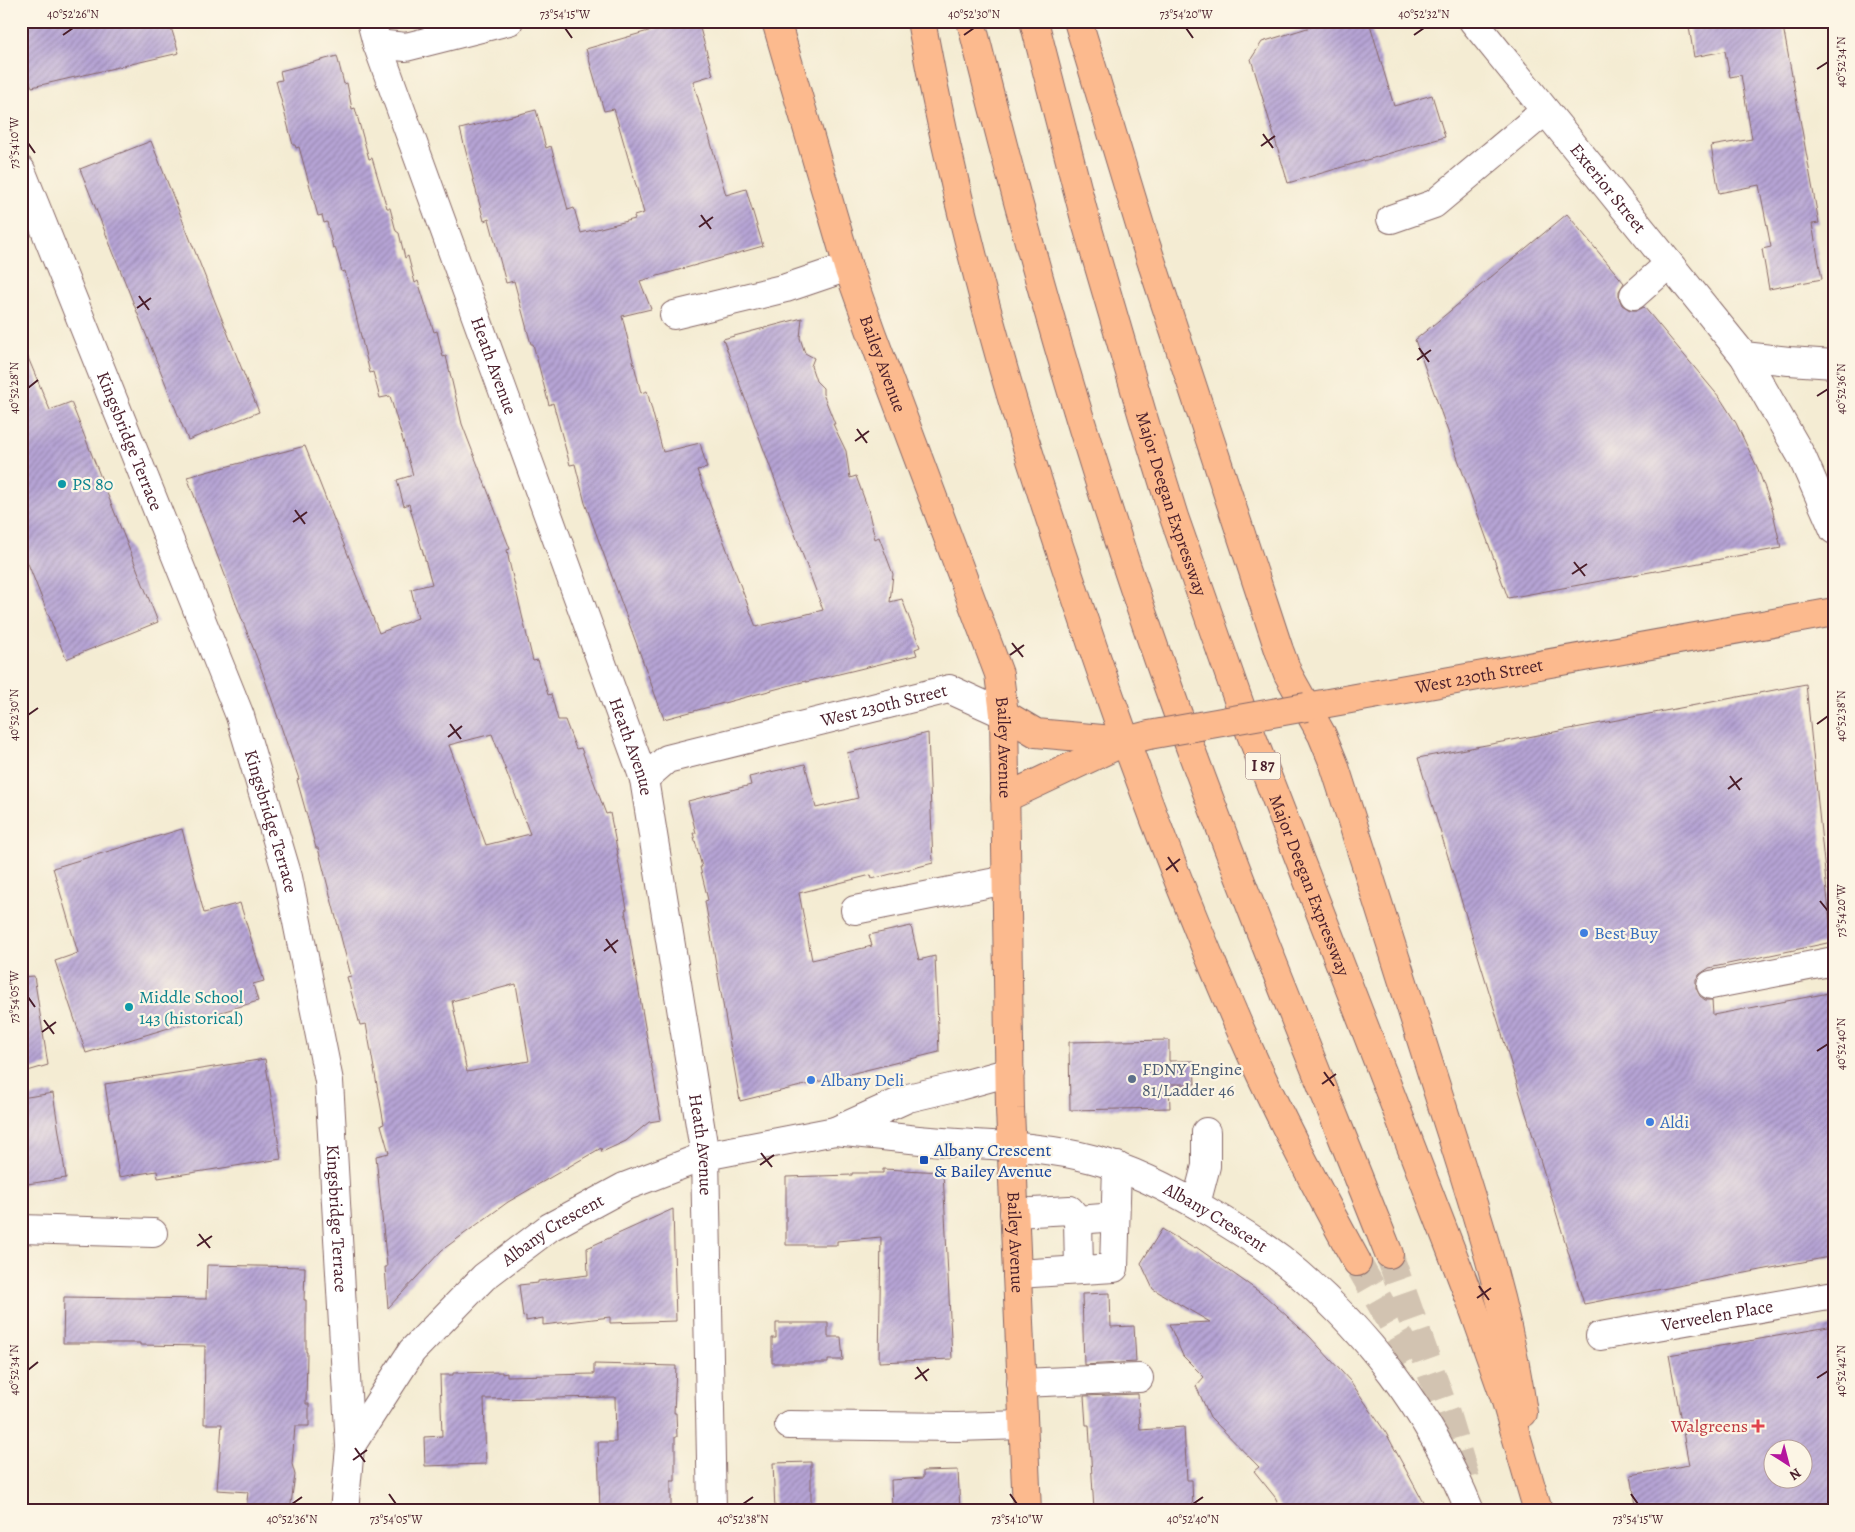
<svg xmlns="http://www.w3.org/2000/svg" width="1855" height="1532" font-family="Alegreya,serif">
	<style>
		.building { fill: url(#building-hatch); fill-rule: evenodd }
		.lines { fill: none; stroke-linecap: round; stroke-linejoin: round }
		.highway-tunnel { stroke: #d2c3b1; stroke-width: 28; stroke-dasharray: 28 14; stroke-linecap: butt }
		.minor-casing { stroke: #866766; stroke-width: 30 }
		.major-casing { stroke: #866766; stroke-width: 30 }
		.highway-casing { stroke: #866766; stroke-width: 30 }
		.minor { stroke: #fff; stroke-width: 28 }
		.major { stroke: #fcba8e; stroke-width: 28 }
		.highway { stroke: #fcba8e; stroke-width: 28 }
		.major-bridge-casing { stroke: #866766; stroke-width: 30; stroke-linecap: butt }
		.major-bridge { stroke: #fcba8e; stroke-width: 28 }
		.ticks { fill: none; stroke: #4a1f2b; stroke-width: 2 }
		.culture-dot { fill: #0f9aa8; stroke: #fcf5e5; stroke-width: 2 }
		.shop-dot { fill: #3f7fe0; stroke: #fcf5e5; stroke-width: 2 }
		.service-dot { fill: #5c6f8a; stroke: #fcf5e5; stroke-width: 2 }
		.transit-dot { fill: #1a4fb4; stroke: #fcf5e5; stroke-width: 2 }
		.health-dot { fill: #e0444e; stroke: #fcf5e5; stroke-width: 2 }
		.labels { text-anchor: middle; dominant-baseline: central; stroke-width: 4.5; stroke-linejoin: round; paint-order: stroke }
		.shield { fill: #fcf5e5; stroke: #7f5f63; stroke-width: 1 }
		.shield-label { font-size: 16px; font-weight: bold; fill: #4a1f2b }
		.street-label { font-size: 18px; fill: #4a1f2b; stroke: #fcf5e5 }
		.culture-label { font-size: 18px; fill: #0d838f; stroke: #fcf5e5; text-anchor: start }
		.shop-label { font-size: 18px; fill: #366cbe; stroke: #fcf5e5; text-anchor: start }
		.service-label { font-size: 18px; fill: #4e5e75; stroke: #fcf5e5; text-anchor: start }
		.transit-label { font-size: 18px; fill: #164399; stroke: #fcf5e5; text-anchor: start }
		.health-label { font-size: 18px; fill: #be3a42; stroke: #fcf5e5; text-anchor: end }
		.neatline { fill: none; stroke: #4a1f2b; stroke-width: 2 }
		.ticks-label { font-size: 12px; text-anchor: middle; fill: #4a1f2b }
	</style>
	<defs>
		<pattern id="building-hatch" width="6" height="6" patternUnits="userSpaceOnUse" patternTransform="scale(1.25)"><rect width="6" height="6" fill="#b6a4d5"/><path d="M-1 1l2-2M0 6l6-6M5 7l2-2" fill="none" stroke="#9685ad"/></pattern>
	</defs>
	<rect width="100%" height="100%" fill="#fcf5e5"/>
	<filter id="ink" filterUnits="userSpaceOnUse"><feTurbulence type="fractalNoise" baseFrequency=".02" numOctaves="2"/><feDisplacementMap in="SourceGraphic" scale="10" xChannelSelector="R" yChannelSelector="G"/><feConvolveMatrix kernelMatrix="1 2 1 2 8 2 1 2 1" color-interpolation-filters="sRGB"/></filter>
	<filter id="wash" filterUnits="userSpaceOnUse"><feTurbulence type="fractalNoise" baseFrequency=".0096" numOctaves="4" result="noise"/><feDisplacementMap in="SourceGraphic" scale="20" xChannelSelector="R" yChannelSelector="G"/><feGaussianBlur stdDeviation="1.12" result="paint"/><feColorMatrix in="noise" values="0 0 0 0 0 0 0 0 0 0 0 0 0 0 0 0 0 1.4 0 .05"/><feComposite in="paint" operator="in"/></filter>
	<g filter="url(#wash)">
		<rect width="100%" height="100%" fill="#f4ecd3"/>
		<g id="blocks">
			<g class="building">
				<polygon points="21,21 169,21 179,53 32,87 21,59"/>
				<polygon points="683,21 698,21 713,75 693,81 726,195 746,189 763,246 640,281 651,309 622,316 641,393 647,391 663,452 700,443 707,468 697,470 756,627 823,610 723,339 802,318 800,338 805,353 814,358 811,366 816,381 823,388 823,394 835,424 833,424 846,451 850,478 856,476 868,509 875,539 879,537 893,574 890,602 902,599 920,647 915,649 917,655 806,682 806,681 664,719 585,503 575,464 570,465 553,403 549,405 533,344 531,344 514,281 506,283 489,219 484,221 460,129 536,110 546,148 551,146 568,210 574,208 581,233 635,219 634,216 644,213 614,109 604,111 586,49"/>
				<polygon points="1330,21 1369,21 1394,106 1432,95 1445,137 1288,183 1251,59 1262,42"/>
				<polygon points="1688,21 1782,21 1819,223 1812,224 1822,279 1769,289 1762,249 1771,247 1759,185 1719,193 1711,146 1752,139 1741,75 1730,77 1725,51 1694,57"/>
				<path d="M337,56L344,84L347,83L352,109L355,108L369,159L372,158L387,208H390L396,231L399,233L405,258L408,256L415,283L418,281L434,332L437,331L443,357L446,356L462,424L510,549L507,550L509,561L533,661L538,660L548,695L551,694L558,720H565L576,749L581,748L606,814L610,813L618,854H617L627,909L625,910L661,1120L649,1122L626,1141L602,1152L601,1148L508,1202L442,1250L388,1308L385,1267H387L376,1156L389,1153L381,1125L384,1124L366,1024L360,1025L347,977L351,976L318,848H316L297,780L299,779L262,671L187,477L305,446L379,633L418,618L411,589L432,584L409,504L404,506L397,480L413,475L390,396L380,398L373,372L370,373L345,271L342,272L335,247L333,248L327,222L324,223L322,215L318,216L299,147L296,148L295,145H293L276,81L282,80L280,71ZM492,734L530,834L486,845L449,745ZM516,984L529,1061L467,1072L452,1001Z"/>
				<polygon points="151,141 259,412 188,440 80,169"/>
				<polygon points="1567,214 1624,283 1619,291 1619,298 1622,305 1630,310 1638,310 1644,307 1720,398 1736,423 1758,469 1772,508 1781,548 1508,598 1415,340"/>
				<polygon points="21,341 50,410 71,402 158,622 66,659 21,546"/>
				<polygon points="1806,684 1832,942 1709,968 1700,974 1696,979 1696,988 1700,996 1705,1000 1712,1000 1713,1015 1834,992 1834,1256 1584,1304 1418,758"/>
				<polygon points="928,733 933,863 872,879 871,875 799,893 812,960 872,946 869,935 911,926 919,960 935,956 939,1052 740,1101 705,901 708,900 700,867 702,867 693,833 696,833 688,801 751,785 749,777 805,764 816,808 858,798 847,753"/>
				<polygon points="182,829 204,913 240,903 264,981 253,984 258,1001 86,1053 55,961 78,953 53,868"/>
				<polygon points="34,976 48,1065 21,1073 21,977"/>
				<polygon points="1169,1040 1169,1061 1194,1061 1195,1084 1169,1084 1170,1108 1070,1110 1069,1042"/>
				<polygon points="265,1059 281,1159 158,1178 157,1171 119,1177 105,1084"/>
				<polygon points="53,1093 66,1178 21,1185 21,1098"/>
				<polygon points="883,1169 943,1172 952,1359 879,1362 881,1237 837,1241 837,1245 786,1245 786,1177 852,1175 852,1173 883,1173"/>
				<polygon points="673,1209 676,1321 610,1323 610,1317 543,1325 543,1318 526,1321 526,1316 523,1317 519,1285 538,1283 538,1281 588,1275 587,1248"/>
				<polygon points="1162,1229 1195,1249 1196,1247 1265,1296 1310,1337 1351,1382 1386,1433 1428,1511 1282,1511 1275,1497 1254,1471 1259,1467 1210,1417 1196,1386 1204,1377 1183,1356 1169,1324 1210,1322 1153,1289 1141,1263"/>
				<polygon points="207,1265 305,1267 304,1300 306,1300 306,1352 307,1352 306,1404 309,1404 309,1426 295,1426 292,1464 295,1475 290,1511 246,1511 248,1492 217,1490 222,1424 204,1424 205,1346 140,1345 140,1343 63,1343 64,1297 206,1299"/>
				<polygon points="1110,1293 1111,1327 1134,1326 1136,1362 1084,1365 1082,1294"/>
				<polygon points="776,1323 828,1323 828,1337 841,1337 843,1360 828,1360 828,1363 772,1363 772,1338 776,1338"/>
				<path d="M1834,1326V1511H1637L1631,1475L1689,1465L1669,1355ZM1772,1450H1802V1480H1772Z"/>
				<polygon points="594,1364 676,1366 674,1413 676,1413 677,1437 675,1437 675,1481 671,1481 671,1511 600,1511 598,1442 616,1442 615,1397 484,1399 486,1464 425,1466 424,1437 442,1436 440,1375 453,1375 453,1373 502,1372 502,1374 507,1373 507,1376 594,1374"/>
				<polygon points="1138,1394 1140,1430 1184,1427 1187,1480 1192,1480 1193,1511 1094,1511 1089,1425 1086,1425 1084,1396"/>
				<polygon points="811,1462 811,1511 775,1511 773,1463"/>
				<polygon points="958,1470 960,1511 892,1511 891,1480 923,1478 923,1471"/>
			</g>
		</g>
	</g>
	<g filter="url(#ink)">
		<use href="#blocks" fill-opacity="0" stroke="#866766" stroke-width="1"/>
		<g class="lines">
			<g class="highway-tunnel">
				<polyline points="1389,1254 1447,1417 1469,1489"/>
				<polyline points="1357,1262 1417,1367"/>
			</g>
			<g class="minor-casing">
				<g id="minor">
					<path id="s1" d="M371,21L377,44L644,779L705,1156L712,1511"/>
					<path id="s2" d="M1473,21L1744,356L1802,457L1834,530"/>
					<polyline points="377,44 406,47 509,21"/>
					<path id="s3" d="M21,170L240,716L288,877L329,1081L350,1447L344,1511"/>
					<polyline points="1391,219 1434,204 1545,111"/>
					<polyline points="1634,295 1669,264"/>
					<polyline points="674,315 786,288 848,267"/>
					<polyline points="1744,356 1789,361 1834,364"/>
					<path id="s4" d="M644,779L667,759L949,689L1004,714"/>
					<polyline points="855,910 1006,880"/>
					<polyline points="1711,985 1834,961"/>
					<path id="s5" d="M835,1131C876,1135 917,1141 958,1143C1003,1146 1047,1147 1092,1159C1135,1170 1176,1192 1214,1215C1237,1229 1260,1243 1281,1259C1364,1325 1430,1412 1470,1511"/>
					<polyline points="1196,1204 1206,1166 1206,1132"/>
					<polyline points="1014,1213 1070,1210 1078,1220"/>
					<polyline points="21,1229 153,1233"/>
					<polyline points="1079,1270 1078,1220 1115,1217"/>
					<polyline points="1017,1274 1114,1268 1117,1166"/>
					<path id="s6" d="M1600,1336L1834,1295"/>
					<polyline points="1021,1383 1139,1378"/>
					<polyline points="789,1425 957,1427 1023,1425"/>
					<path id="s7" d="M350,1447L412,1351L484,1277L550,1227L624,1187L705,1156L835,1131L908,1098L959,1086L1010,1072"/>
				</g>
			</g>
			<g class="major-casing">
				<g id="major">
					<path id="s8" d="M776,21L848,267L871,332L999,674L1004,714L1010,1109L1027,1511"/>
					<path id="s9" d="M1306,707L1834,612"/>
					<polyline points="1004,714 1036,733 1124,741"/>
					<polyline points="1005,798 1126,741 1149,735"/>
				</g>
			</g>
			<g class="highway-casing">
				<g id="highway">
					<path d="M921,21C942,134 968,246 1000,357C1023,440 1051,522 1078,603C1130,760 1189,916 1257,1067C1288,1133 1322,1198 1357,1262"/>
					<path d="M971,21C1030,256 1096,490 1179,717C1245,898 1318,1075 1389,1254"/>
					<path id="s10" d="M1034,21L1085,219L1143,417L1174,517L1242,711L1470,1299L1505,1398L1538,1511"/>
					<path d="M1078,21L1145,242L1279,650L1288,674L1322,735L1334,764C1369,876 1405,987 1440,1099C1473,1203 1508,1305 1523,1413"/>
				</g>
			</g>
			<use href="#minor" class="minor"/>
			<use href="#major" class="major"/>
			<use href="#highway" class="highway"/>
			<g class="major-bridge-casing">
				<polyline id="major-bridge" points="1149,735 1306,707"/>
			</g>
			<use href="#major-bridge" class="major-bridge"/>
		</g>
	</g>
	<path class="ticks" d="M565,28L572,38M1186,28L1193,38M63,35L73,28M964,35L974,28M1414,35L1424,28M1817,69L1828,62M1263,134L1273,148M28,143L35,153M1261,146L1275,136M701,215L711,229M699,227L713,217M139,296L149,310M137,308L151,298M1419,348L1429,362M1417,360L1431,350M28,388L38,380M1817,396L1828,389M857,429L867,443M855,441L869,431M295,510L305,524M293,522L307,512M1574,562L1585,576M1572,574L1587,564M1012,643L1023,657M1010,655L1024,645M28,715L38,708M450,724L461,739M1817,724L1828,716M448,737L462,726M1730,776L1740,790M1728,789L1742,778M1168,857L1178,872M1166,870L1180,859M1820,901L1828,911M606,939L616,953M604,951L618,940M28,997L35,1007M44,1020L54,1034M42,1032L56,1022M1817,1051L1828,1044M1324,1072L1334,1086M1322,1084L1336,1074M761,1153L772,1167M760,1165L774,1155M199,1234L210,1248M197,1246L212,1236M1479,1286L1489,1300M1477,1298L1491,1288M917,1367L927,1381M28,1370L38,1362M1817,1378L1828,1371M915,1379L929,1369M355,1448L365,1462M353,1460L367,1450M389,1494L396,1504M1010,1494L1017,1504M1631,1494L1638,1504M292,1504L302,1497M743,1504L753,1497M1193,1504L1203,1497"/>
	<g class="culture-dot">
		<circle cx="62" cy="484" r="5"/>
		<circle cx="129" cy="1007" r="5"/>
	</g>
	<g class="shop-dot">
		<circle cx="1584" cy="933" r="5"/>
		<circle cx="811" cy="1080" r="5"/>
		<circle cx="1650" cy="1122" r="5"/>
	</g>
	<circle class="service-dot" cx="1132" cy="1079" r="5"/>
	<rect class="transit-dot" x="919" y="1155" width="10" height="10" rx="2.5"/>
	<path class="health-dot" d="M1755.5 1418.5h5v5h5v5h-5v5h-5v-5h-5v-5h5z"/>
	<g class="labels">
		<rect class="shield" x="1245.5" y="752.5" width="35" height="27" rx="4"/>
		<g class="shield-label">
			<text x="1263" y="766">I 87</text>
		</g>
		<g class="street-label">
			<text stroke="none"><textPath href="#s2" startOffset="215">Exterior Street</textPath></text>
			<text stroke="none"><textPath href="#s8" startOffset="359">Bailey Avenue</textPath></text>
			<text stroke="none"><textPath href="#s1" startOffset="366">Heath Avenue</textPath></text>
			<text stroke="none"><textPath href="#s3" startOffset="292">Kingsbridge Terrace</textPath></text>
			<text stroke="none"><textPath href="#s10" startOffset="502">Major Deegan Expressway</textPath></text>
			<text stroke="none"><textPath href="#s9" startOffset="176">West 230th Street</textPath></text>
			<text stroke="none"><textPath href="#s4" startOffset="254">West 230th Street</textPath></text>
			<text stroke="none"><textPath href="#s1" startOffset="771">Heath Avenue</textPath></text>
			<text stroke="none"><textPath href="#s8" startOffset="764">Bailey Avenue</textPath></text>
			<text stroke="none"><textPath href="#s3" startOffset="698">Kingsbridge Terrace</textPath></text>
			<text stroke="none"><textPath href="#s10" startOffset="908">Major Deegan Expressway</textPath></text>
			<text stroke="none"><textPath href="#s1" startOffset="1176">Heath Avenue</textPath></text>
			<text stroke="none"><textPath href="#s3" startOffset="1102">Kingsbridge Terrace</textPath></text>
			<text stroke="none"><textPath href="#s5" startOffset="396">Albany Crescent</textPath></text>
			<text stroke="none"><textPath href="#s7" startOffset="301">Albany Crescent</textPath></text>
			<text stroke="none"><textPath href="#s8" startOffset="1259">Bailey Avenue</textPath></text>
			<text stroke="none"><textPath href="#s6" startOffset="119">Verveelen Place</textPath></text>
		</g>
		<g class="culture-label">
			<text x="72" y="484">PS 80</text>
			<text x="139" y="997">Middle School<tspan x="139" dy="21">143 (historical)</tspan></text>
		</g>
		<g class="shop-label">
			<text x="1594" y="933">Best Buy</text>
			<text x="821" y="1080">Albany Deli</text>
			<text x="1660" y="1122">Aldi</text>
		</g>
		<g class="service-label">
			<text x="1142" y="1069">FDNY Engine<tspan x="1142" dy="21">81/Ladder 46</tspan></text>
		</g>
		<g class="transit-label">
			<text x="934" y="1150">Albany Crescent<tspan x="934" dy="21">&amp; Bailey Avenue</tspan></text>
		</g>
		<g class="health-label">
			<text x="1748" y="1426">Walgreens</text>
		</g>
	</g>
	<rect width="1855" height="1532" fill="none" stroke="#fcf5e5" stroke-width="55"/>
	<g transform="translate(1788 1464) rotate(144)"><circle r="24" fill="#fcf5e5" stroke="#b59f9b"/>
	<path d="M0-4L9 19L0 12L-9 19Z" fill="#b5179e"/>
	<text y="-8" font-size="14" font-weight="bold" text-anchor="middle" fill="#4a1f2b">N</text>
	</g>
	<rect x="28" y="28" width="1800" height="1476" class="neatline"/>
	<g class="ticks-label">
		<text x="73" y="18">40°52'26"N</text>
		<text x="565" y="18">73°54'15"W</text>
		<text x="974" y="18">40°52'30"N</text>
		<text x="1186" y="18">73°54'20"W</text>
		<text x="1424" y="18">40°52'32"N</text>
		<text transform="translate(1841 62) rotate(-90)" y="4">40°52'34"N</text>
		<text transform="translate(14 143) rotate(-90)" y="4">73°54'10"W</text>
		<text transform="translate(14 388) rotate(-90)" y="4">40°52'28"N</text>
		<text transform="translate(1841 389) rotate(-90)" y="4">40°52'36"N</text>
		<text transform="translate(14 715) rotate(-90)" y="4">40°52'30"N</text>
		<text transform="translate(1841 716) rotate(-90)" y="4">40°52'38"N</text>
		<text transform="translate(1841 911) rotate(-90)" y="4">73°54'20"W</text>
		<text transform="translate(14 997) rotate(-90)" y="4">73°54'05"W</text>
		<text transform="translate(1841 1044) rotate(-90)" y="4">40°52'40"N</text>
		<text transform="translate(14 1370) rotate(-90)" y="4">40°52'34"N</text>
		<text transform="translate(1841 1371) rotate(-90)" y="4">40°52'42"N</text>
		<text x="292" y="1523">40°52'36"N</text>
		<text x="396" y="1523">73°54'05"W</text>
		<text x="743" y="1523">40°52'38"N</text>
		<text x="1017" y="1523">73°54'10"W</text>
		<text x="1193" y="1523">40°52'40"N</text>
		<text x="1638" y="1523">73°54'15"W</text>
	</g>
</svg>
